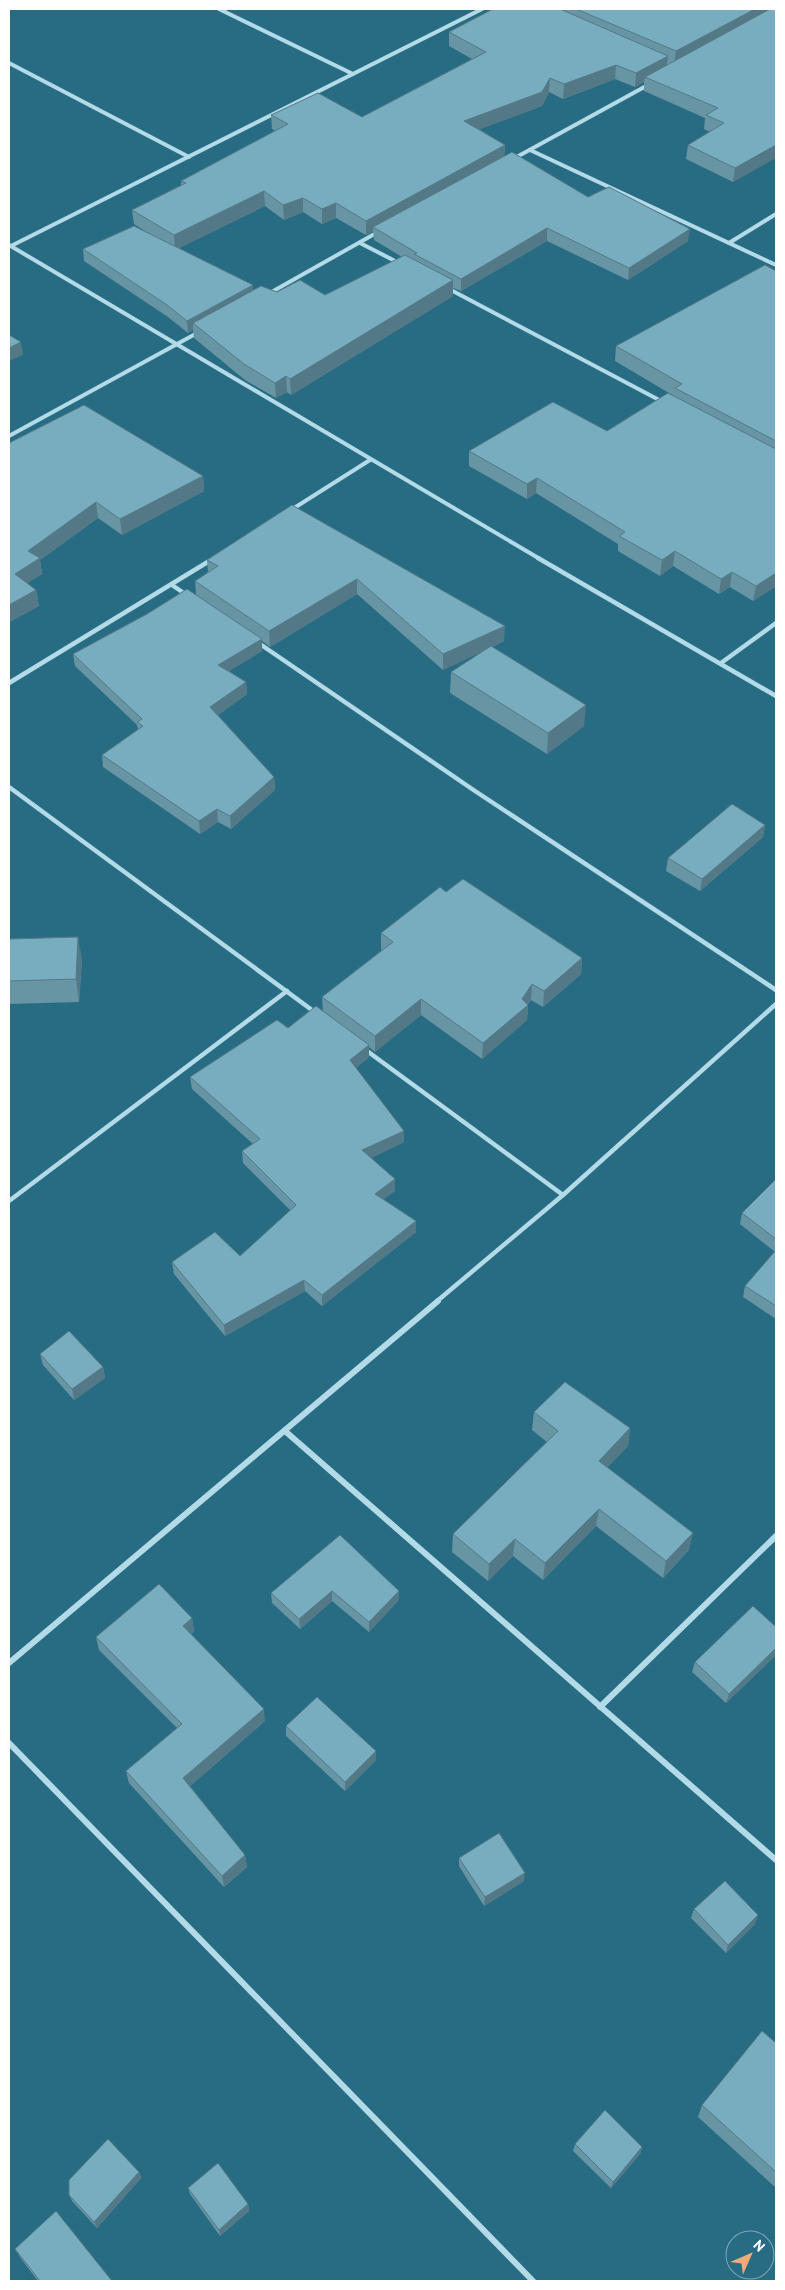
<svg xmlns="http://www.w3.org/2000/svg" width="785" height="2290" font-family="'PT Sans',sans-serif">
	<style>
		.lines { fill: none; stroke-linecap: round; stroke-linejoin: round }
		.street-far2 { stroke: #b2dae7; stroke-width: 4 }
		.street-far1 { stroke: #b2dae7; stroke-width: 4.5 }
		.street { stroke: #b2dae7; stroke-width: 6 }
		.wall { fill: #6795a4; fill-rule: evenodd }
		.shaded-wall { fill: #547986 }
		.building { fill: #78adbf; stroke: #547986 }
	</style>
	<rect width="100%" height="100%" fill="#286c84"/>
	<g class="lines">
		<g class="street-far2">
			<polyline points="219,9 353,74"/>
			<polyline points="9,63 189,157"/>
			<polyline points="530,150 776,265"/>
			<polyline points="513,159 648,85"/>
			<polyline points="360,243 399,263"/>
			<polyline points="729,243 776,214"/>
			<polyline points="9,245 540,559"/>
			<polyline points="11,246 482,9"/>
			<polyline points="449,289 663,402"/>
			<polyline points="268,294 378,232"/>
			<polyline points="9,436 199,332"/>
			<polyline points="291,510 370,460"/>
		</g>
		<g class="street-far1">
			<polyline points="538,558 776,696"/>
			<polyline points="172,585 188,596"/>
			<polyline points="257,642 475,791 776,990"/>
			<polyline points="721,663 776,623"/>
			<polyline points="9,683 211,560"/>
			<polyline points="9,787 316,1013"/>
			<polyline points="363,1048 563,1195"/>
			<polyline points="9,1201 287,991"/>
			<polyline points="436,1302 563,1195 776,1004"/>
		</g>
		<g class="street">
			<polyline points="285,1431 776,1860"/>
			<polyline points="9,1663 438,1301"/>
			<polyline points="600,1707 776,1536"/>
			<polyline points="9,1743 533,2281"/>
		</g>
	</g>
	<g class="wall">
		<path d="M493,9H776L733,182L686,159L688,145L710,132L704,129L705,118L644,91V82L635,87L615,79L563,99L549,92L542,106L479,129L505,145L504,156L588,197L688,241L628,280L547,241L461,291L453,288V296L291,395L287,392L276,398L245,380L194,338L193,330L188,333L168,317L84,261L83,249L145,231L134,224L132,210L181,186V181L275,131L272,129L271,115L362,117L472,59L449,46V32ZM265,206L284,220L303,212L322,224L336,218L366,235L373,231L374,240L402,257L325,295L277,292L253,290L179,248Z"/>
		<polygon points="776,271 776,586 753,601 730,587 719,594 673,566 660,576 618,551 618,544 536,493 527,499 469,466 469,451 607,431 674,396 615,361 616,346"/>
		<polygon points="9,443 203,476 204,491 122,535 98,518 40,560 42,574 27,583 36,590 39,606 9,622"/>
		<polygon points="292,505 504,641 492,647 584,726 547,754 450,693 451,672 483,651 443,670 357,594 270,647 262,641 262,651 229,671 246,682 247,694 218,715 274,777 275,790 231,829 218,822 200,834 103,767 102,755 138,730 137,725 75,666 73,654 196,594 195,581 208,572 207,560"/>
		<polygon points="765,825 763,837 700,891 666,871 668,858"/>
		<polygon points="446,892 582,958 581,974 543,1007 531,1000 528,1004 527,1020 482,1059 421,1015 375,1052 369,1047 369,1057 356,1068 404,1142 371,1158 395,1179 395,1191 383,1199 416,1221 416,1232 322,1306 305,1291 225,1336 174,1274 172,1262 240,1256 291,1211 243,1163 242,1151 253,1144 192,1089 190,1077 323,1011 322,997 382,950 381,949 381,933"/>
		<polygon points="9,939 82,959 79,1002 9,1004"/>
		<polygon points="776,1179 776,1319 743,1297 745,1286 775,1252 740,1224 742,1213"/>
		<polygon points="40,1354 103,1367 105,1378 74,1400 43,1365"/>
		<polygon points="534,1412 630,1428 628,1446 607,1467 689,1550 663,1578 596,1526 543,1580 513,1556 488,1581 452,1552 453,1534 547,1442 532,1430"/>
		<polygon points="340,1535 399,1591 398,1601 369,1632 332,1601 300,1629 272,1603 271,1593"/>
		<polygon points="192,1618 194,1631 191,1634 265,1721 190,1786 245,1855 247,1867 224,1887 129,1783 126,1771 177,1728 99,1650 96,1637"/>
		<polygon points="776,1627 776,1655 726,1703 692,1672 695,1662"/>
		<polygon points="286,1726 376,1760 345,1791 286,1736"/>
		<polygon points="459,1858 524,1881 484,1906 459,1866"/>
		<polygon points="694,1909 755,1924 726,1953 691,1918"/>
		<polygon points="776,2043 776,2188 698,2117 702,2105"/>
		<polygon points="575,2144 642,2147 640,2154 611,2188 573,2151"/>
		<polygon points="139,2172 141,2178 97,2228 72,2201 69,2195"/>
		<polygon points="188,2188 248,2204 249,2211 220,2236 190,2194"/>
		<polygon points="15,2249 112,2281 38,2281 22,2260"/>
	</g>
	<g class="shaded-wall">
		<polygon points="755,9 776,9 674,66 676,51"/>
		<polygon points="668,56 666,70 645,77 644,82 635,87 636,73"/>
		<polygon points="616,65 615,79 563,99 564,84"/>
		<polygon points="550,78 549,92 542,106 464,135 464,121"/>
		<polygon points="505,145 504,159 373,227 373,231 366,235 366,221"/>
		<polygon points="776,145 776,158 733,182 735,168"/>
		<polygon points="264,191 265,206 175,250 174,235"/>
		<polygon points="303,198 303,212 284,220 283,205"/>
		<polygon points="336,203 336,218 322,224 322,209"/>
		<polygon points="547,228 547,241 461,291 461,279"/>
		<polygon points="690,229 688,241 628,280 629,268"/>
		<polygon points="453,280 453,296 291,395 290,379"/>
		<polygon points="253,285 253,297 193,323 193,330 188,333 187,321"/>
		<polygon points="21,342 23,355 9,361 9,348"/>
		<polygon points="286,376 287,392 276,398 275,383"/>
		<polygon points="203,476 204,491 122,535 120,519"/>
		<polygon points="537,478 536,493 527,499 527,484"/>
		<polygon points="96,502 98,518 40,560 42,574 18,589 15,574 28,551"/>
		<polygon points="675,551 673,566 660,576 662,560"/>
		<polygon points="732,572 730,587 719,594 721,579"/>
		<polygon points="776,573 776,586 753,601 756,586"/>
		<polygon points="357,579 357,594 270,647 269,631"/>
		<polygon points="36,590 39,606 9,622 9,605"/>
		<polygon points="505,626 504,641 443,670 443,654"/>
		<polygon points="262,639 262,651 219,677 218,665"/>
		<polygon points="246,682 247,694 211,720 210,707"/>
		<polygon points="586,705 584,726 547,754 548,733"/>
		<polygon points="274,777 275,790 231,829 230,816"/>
		<polygon points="217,809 218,822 200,834 199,821"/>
		<polygon points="765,825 763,837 700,891 702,879"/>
		<polygon points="78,937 82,959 79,1002 76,979"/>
		<polygon points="582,958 581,974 543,1007 544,991"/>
		<polygon points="532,984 531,1000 527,1005 528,1005 527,1020 482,1059 483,1043 522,999"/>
		<polygon points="421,999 421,1015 375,1052 375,1036"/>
		<polygon points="369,1045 369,1057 351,1072 350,1060"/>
		<polygon points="404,1131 404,1142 363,1162 362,1150"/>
		<polygon points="395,1179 395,1191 375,1206 375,1194"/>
		<polygon points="416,1221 416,1232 322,1306 322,1295"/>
		<polygon points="304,1280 305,1291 225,1336 224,1325"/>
		<polygon points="103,1367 105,1378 74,1400 72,1389"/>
		<polygon points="630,1428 628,1446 597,1479 599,1461"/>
		<polygon points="599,1509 596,1526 543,1580 545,1563"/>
		<polygon points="693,1533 689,1550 663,1578 666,1561"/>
		<polygon points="515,1539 513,1556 488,1581 489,1564"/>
		<polygon points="332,1591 332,1601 300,1629 299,1619"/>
		<polygon points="399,1591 398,1601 369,1632 369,1622"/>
		<polygon points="192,1618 194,1631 185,1639 183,1626"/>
		<polygon points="776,1648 776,1655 726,1703 729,1694"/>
		<polygon points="264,1709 265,1721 186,1790 183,1778"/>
		<polygon points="376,1751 376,1760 345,1791 345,1782"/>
		<polygon points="245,1855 247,1867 224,1887 222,1876"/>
		<polygon points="525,1873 524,1881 484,1906 485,1897"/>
		<polygon points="758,1915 755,1924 726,1953 728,1945"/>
		<polygon points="642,2147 640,2154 611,2188 613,2182"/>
		<polygon points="139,2172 141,2178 97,2228 94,2222"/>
		<polygon points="248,2204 249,2211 220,2236 219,2230"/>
	</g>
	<g class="building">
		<polygon points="493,9 560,9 668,56 636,73 616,65 564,84 550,78 542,92 464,121 505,145 366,221 336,203 322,209 303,198 283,205 264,191 174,235 132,210 186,183 181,181 288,124 271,115 318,93 362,117 486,52 449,32"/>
		<polygon points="576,9 755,9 676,51"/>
		<polygon points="770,9 776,9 776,145 735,168 688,145 724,123 706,115 718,108 645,77"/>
		<polygon points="512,152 588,197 609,187 690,229 629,268 547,228 461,279 414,254 417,253 373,227"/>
		<polygon points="134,226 253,285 187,321 167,305 83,249"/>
		<polygon points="405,255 453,280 290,379 286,376 275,383 244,364 193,323 261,286 277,292 300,280 325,295"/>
		<polygon points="765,265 776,271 776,441 675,388 682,384 616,346"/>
		<polygon points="9,335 21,342 9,348"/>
		<polygon points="668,393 776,449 776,573 756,586 732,572 721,579 675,551 662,560 619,536 625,532 537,478 527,484 469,451 553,402 607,431"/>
		<polygon points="84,405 203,476 120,519 96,502 28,551 40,558 15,574 36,590 9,605 9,443"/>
		<polygon points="292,505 505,626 443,654 357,579 269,631 195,581 218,566 207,560"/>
		<polygon points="187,589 262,639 218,665 246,682 210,707 274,777 230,816 217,809 199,821 102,755 143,726 137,722 142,719 73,654 147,614"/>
		<polygon points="491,646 586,705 548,733 451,672"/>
		<polygon points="732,804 765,825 702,879 668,858"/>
		<polygon points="463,879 582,958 544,991 532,984 522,999 528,1005 483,1043 421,999 375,1036 322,997 393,942 381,933 440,887 446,892"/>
		<polygon points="78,937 76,979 9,981 9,939"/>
		<polygon points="316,1006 369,1045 350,1060 404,1131 362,1150 395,1179 375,1194 416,1221 322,1295 304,1280 224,1325 172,1262 215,1232 240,1256 296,1205 242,1151 260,1139 190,1077 277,1020 288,1028"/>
		<polygon points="776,1179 776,1239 742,1213"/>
		<polygon points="776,1250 776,1306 745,1286"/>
		<polygon points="69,1331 103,1367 72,1389 40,1354"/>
		<polygon points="565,1382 630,1428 599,1461 693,1533 666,1561 599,1509 545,1563 515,1539 489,1564 453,1534 558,1431 534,1412"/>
		<polygon points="340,1535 399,1591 369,1622 332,1591 299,1619 271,1593"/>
		<polygon points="159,1584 192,1618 183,1626 264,1709 183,1778 245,1855 222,1876 126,1771 182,1724 96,1637"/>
		<polygon points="753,1606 776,1627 776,1648 729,1694 695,1662"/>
		<polygon points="317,1697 376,1751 345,1782 286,1726"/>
		<polygon points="499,1833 525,1873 485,1897 459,1858"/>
		<polygon points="725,1881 758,1915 728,1945 694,1909"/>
		<polygon points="762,2031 776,2043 776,2172 702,2105"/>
		<polygon points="605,2110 642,2147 613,2182 575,2144"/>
		<polygon points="108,2139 139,2172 94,2222 69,2195 69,2180"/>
		<polygon points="218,2163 248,2204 219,2230 188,2188"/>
		<polygon points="56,2211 112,2281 40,2281 15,2249"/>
	</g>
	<rect width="785" height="2290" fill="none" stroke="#ffffff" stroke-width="20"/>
	<g transform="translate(750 2255) rotate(45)"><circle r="24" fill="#286c84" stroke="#7ea7b5"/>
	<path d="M0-4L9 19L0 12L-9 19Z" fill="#efaa79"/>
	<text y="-8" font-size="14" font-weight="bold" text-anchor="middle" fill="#ffffff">N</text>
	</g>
</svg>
